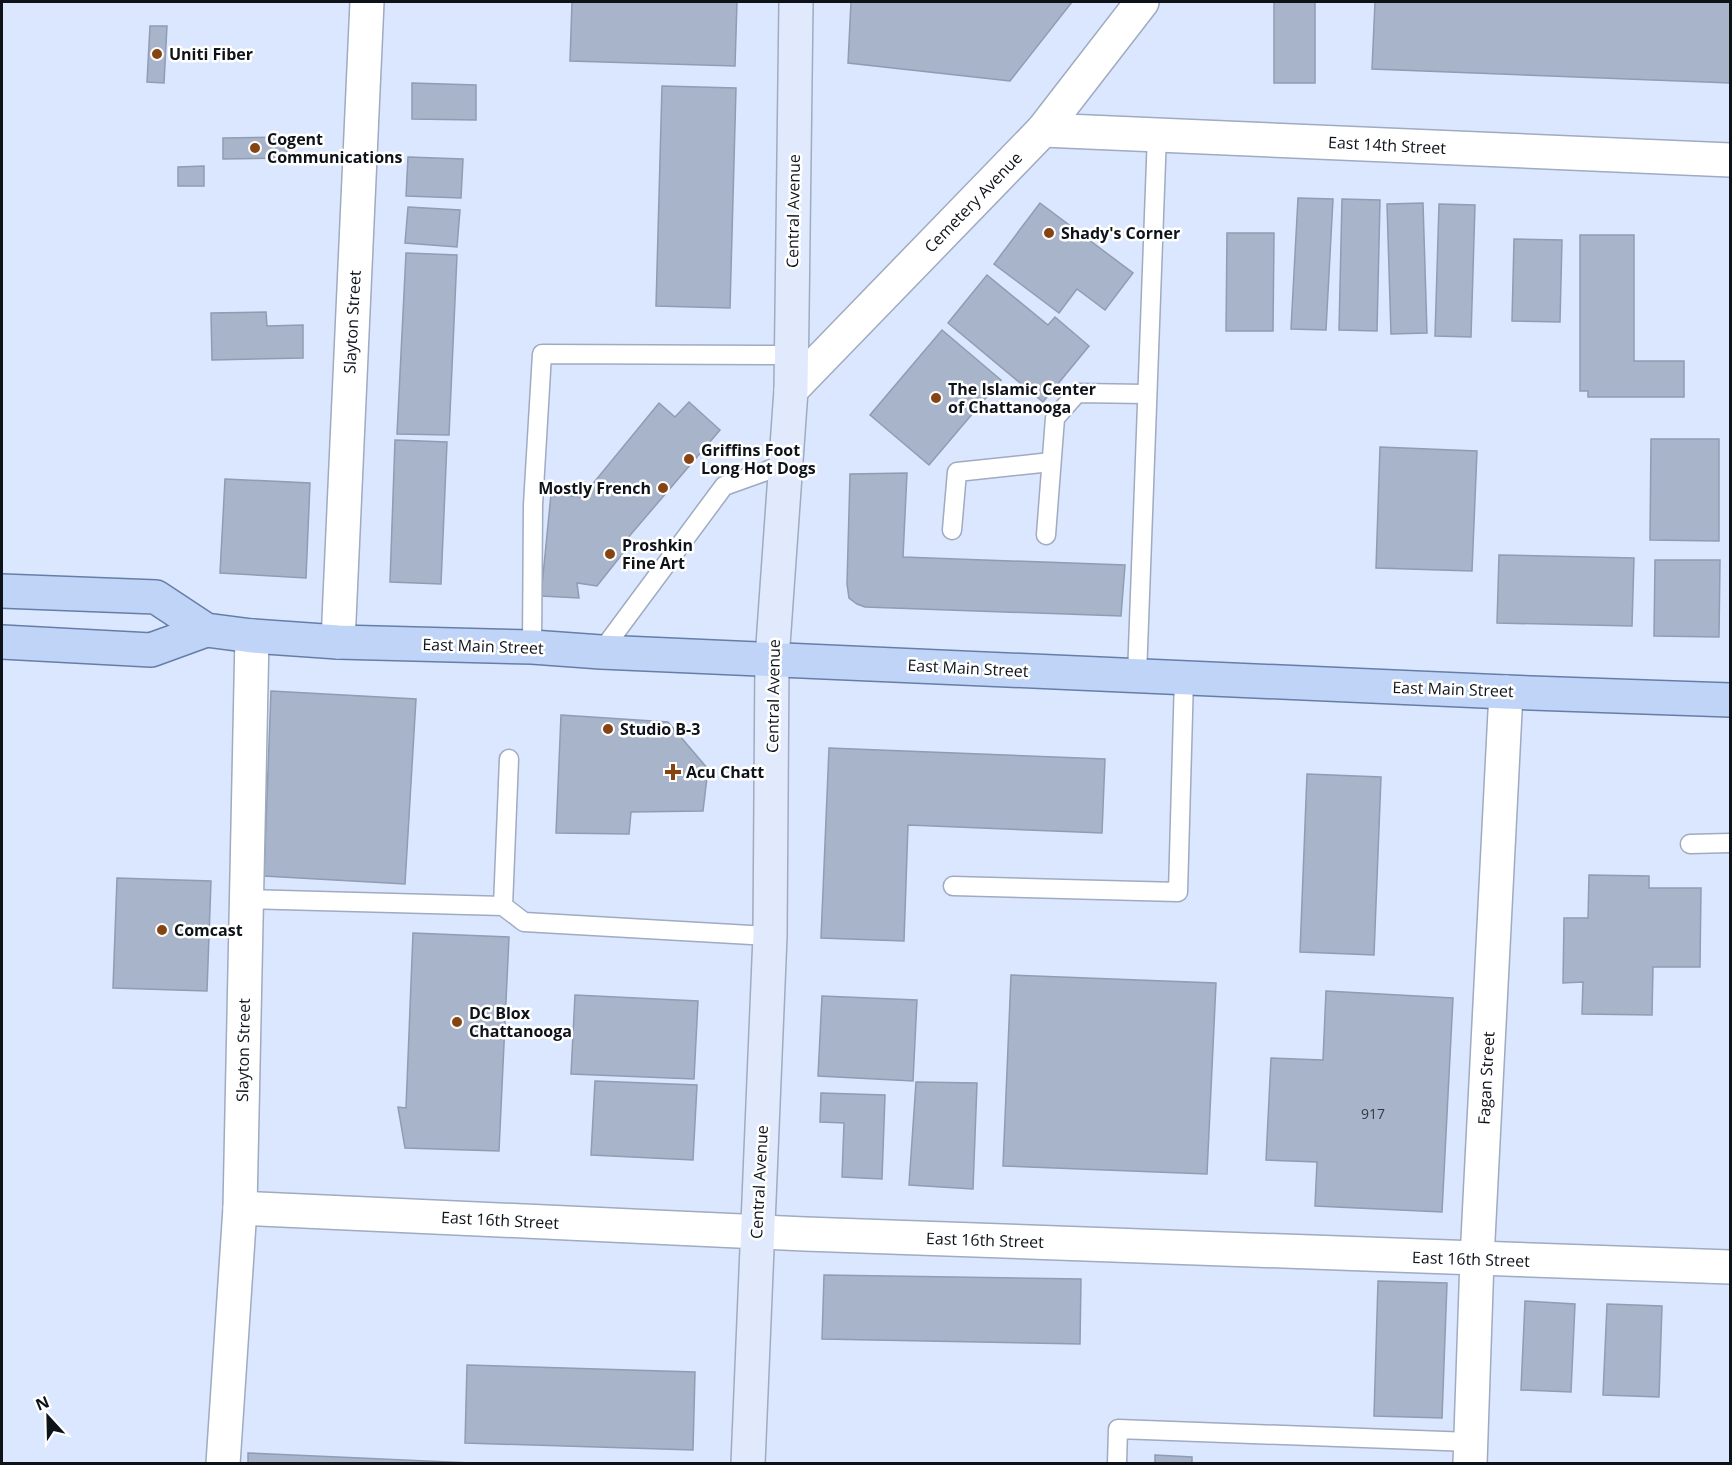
<svg xmlns="http://www.w3.org/2000/svg" width="1732" height="1465" font-family="'Open Sans',sans-serif">
	<style>
		.building { fill: #a8b4c9; stroke: #909cb1; stroke-width: 1.5 }
		.lines { fill: none; stroke-linecap: round; stroke-linejoin: round }
		.service-casing { stroke: #9fabc0; stroke-width: 21 }
		.minor-casing { stroke: #9fabc0; stroke-width: 36 }
		.secondary-casing { stroke: #9fabc0; stroke-width: 36 }
		.primary-casing { stroke: #667ea7; stroke-width: 36 }
		.service { stroke: #fff; stroke-width: 18 }
		.minor { stroke: #fff; stroke-width: 33 }
		.secondary { stroke: #e0eafc; stroke-width: 33 }
		.primary { stroke: #c0d4f8; stroke-width: 33 }
		.poi-dot { fill: #864413; stroke: #fff; stroke-width: 2 }
		.labels { text-anchor: middle; dominant-baseline: central; stroke-width: 5; stroke-linejoin: round; paint-order: stroke }
		.number-label { font-size: 14px; fill: #343a45 }
		.poi-label { font-size: 16px; font-weight: bold; fill: #0e1219; stroke: #fff; text-anchor: start }
		.street-label { font-size: 16px; fill: #0e1219; stroke: #fff }
	</style>
	<rect width="100%" height="100%" fill="#dae7fe"/>
	<g class="building">
		<polygon points="572,2 737,2 735,66 570,61"/>
		<polygon points="851,2 1072,2 1010,81 848,63"/>
		<rect x="1274" y="2" width="41" height="81"/>
		<polygon points="1375,2 1730,2 1730,83 1372,69"/>
		<polygon points="150,26 167,26 164,83 147,82"/>
		<polygon points="412,83 476,85 476,120 412,119"/>
		<polygon points="662,86 736,88 730,308 656,306"/>
		<polygon points="287,137 287,158 223,159 223,138"/>
		<polygon points="408,157 463,159 461,198 406,196"/>
		<polygon points="204,166 204,186 178,186 178,167"/>
		<polygon points="1298,198 1333,199 1326,330 1291,329"/>
		<polygon points="1342,199 1380,200 1377,331 1339,330"/>
		<polygon points="1040,203 1133,273 1105,310 1077,289 1059,313 994,264"/>
		<polygon points="1423,203 1427,333 1391,334 1387,204"/>
		<polygon points="1439,204 1475,205 1471,337 1435,336"/>
		<polygon points="408,207 460,210 457,247 405,243"/>
		<polygon points="1227,233 1274,233 1273,331 1226,331"/>
		<polygon points="1580,235 1634,235 1634,361 1684,361 1684,397 1588,397 1588,391 1580,391"/>
		<polygon points="1514,239 1562,240 1560,322 1512,321"/>
		<polygon points="406,253 457,255 449,435 397,434"/>
		<polygon points="987,275 1048,325 1055,317 1089,346 1043,402 948,323"/>
		<polygon points="266,312 267,326 303,325 303,358 212,360 211,313"/>
		<polygon points="942,330 1001,380 929,465 870,415"/>
		<polygon points="689,402 720,430 626,540 631,543 597,586 577,583 579,598 541,596 551,494 582,497 659,403 675,417"/>
		<polygon points="1651,439 1719,439 1719,541 1650,540"/>
		<polygon points="395,440 447,442 441,584 390,582"/>
		<polygon points="1380,447 1477,451 1472,571 1376,568"/>
		<polygon points="907,473 903,557 1125,565 1121,616 865,607 857,604 849,598 847,584 850,474"/>
		<polygon points="225,479 310,483 306,578 220,573"/>
		<polygon points="1499,555 1634,558 1632,626 1497,623"/>
		<polygon points="1655,560 1720,560 1719,637 1654,636"/>
		<polygon points="271,691 416,699 405,884 264,876"/>
		<polygon points="561,715 668,722 708,769 703,811 631,812 629,834 556,833"/>
		<polygon points="829,748 1105,759 1102,833 908,825 904,941 821,938"/>
		<polygon points="1307,774 1381,777 1374,955 1300,952"/>
		<polygon points="1589,875 1649,876 1649,888 1701,888 1700,967 1653,967 1652,1015 1582,1014 1583,982 1563,983 1564,918 1588,918"/>
		<polygon points="117,878 211,881 207,991 113,988"/>
		<polygon points="413,933 509,937 499,1151 405,1148 398,1107 406,1108"/>
		<polygon points="1011,975 1216,983 1207,1174 1003,1166"/>
		<polygon points="1326,991 1453,998 1442,1212 1315,1206 1317,1162 1266,1160 1271,1058 1323,1060"/>
		<polygon points="575,995 698,1001 694,1079 571,1074"/>
		<polygon points="822,996 917,1000 913,1081 818,1076"/>
		<polygon points="595,1081 697,1085 693,1160 591,1155"/>
		<polygon points="916,1082 977,1083 973,1189 909,1185"/>
		<polygon points="821,1093 885,1095 882,1179 842,1177 844,1123 820,1122"/>
		<polygon points="824,1275 1081,1279 1080,1344 822,1339"/>
		<polygon points="1378,1281 1447,1283 1442,1418 1374,1416"/>
		<polygon points="1525,1301 1575,1304 1571,1392 1521,1390"/>
		<polygon points="1607,1304 1662,1306 1659,1397 1603,1395"/>
		<polygon points="467,1365 695,1372 693,1450 465,1443"/>
		<polygon points="248,1453 494,1464 248,1464"/>
		<polygon points="1155,1455 1192,1457 1192,1464 1155,1464"/>
	</g>
	<g class="lines">
		<g class="service-casing">
			<g id="service">
				<polyline points="952,530 957,472 1051,462"/>
				<polyline points="1046,535 1055,418 1077,393 1147,394"/>
				<polyline points="532,647 533,505 542,354 791,355"/>
				<polyline points="601,652 724,486 786,464"/>
				<polyline points="1137,676 1157,134"/>
				<polyline points="1690,844 1730,843"/>
				<polyline points="953,886 1178,892 1184,678"/>
				<polyline points="246,899 503,906 524,922 770,936"/>
				<polyline points="503,906 509,759"/>
				<polyline points="1117,1464 1118,1429 1471,1442"/>
			</g>
		</g>
		<g class="minor-casing">
			<g id="minor">
				<polyline points="1043,130 1730,160"/>
				<polyline points="791,390 1043,130 1142,2"/>
				<polyline points="338,642 367,2"/>
				<polyline points="240,1208 805,1234 1730,1267"/>
				<polyline points="223,1464 240,1208 252,636"/>
				<polyline points="1470,1464 1477,1259 1506,692"/>
			</g>
		</g>
		<g class="secondary-casing">
			<polyline id="secondary" points="748,1464 770,936 772,659 791,390 796,2"/>
		</g>
		<g class="primary-casing">
			<g id="primary">
				<polyline points="2,591 156,597 206,630 252,636 338,642 532,647 601,652 1506,692 1730,700"/>
				<polyline points="2,642 151,650 206,630"/>
			</g>
		</g>
		<use href="#service" class="service"/>
		<use href="#minor" class="minor"/>
		<use href="#secondary" class="secondary"/>
		<use href="#primary" class="primary"/>
	</g>
	<g class="poi-dot">
		<circle cx="157" cy="54" r="6"/>
		<circle cx="255" cy="148" r="6"/>
		<circle cx="1049" cy="233" r="6"/>
		<circle cx="936" cy="398" r="6"/>
		<circle cx="689" cy="459" r="6"/>
		<circle cx="663" cy="488" r="6"/>
		<circle cx="610" cy="554" r="6"/>
		<circle cx="608" cy="729" r="6"/>
		<path d="M670 763h6v6h6v6h-6v6h-6v-6h-6v-6h6z"/>
		<circle cx="162" cy="930" r="6"/>
		<circle cx="457" cy="1022" r="6"/>
	</g>
	<g class="labels">
		<g class="number-label">
			<text x="1373" y="1113">917</text>
		</g>
		<g class="poi-label">
			<text x="169" y="54">Uniti Fiber</text>
			<text x="267" y="139">Cogent<tspan x="267" dy="18">Communications</tspan></text>
			<text x="1061" y="233">Shady's Corner</text>
			<text x="948" y="389">The Islamic Center<tspan x="948" dy="18">of Chattanooga</tspan></text>
			<text x="701" y="450">Griffins Foot<tspan x="701" dy="18">Long Hot Dogs</tspan></text>
			<text x="651" y="488" text-anchor="end">Mostly French</text>
			<text x="622" y="545">Proshkin<tspan x="622" dy="18">Fine Art</tspan></text>
			<text x="620" y="729">Studio B-3</text>
			<text x="686" y="772">Acu Chatt</text>
			<text x="174" y="930">Comcast</text>
			<text x="469" y="1013">DC Blox<tspan x="469" dy="18">Chattanooga</tspan></text>
		</g>
		<g class="street-label">
			<text transform="translate(1387 145) rotate(3)">East 14th Street</text>
			<text transform="translate(973 202) rotate(-46)">Cemetery Avenue</text>
			<text transform="translate(793 211) rotate(-89)">Central Avenue</text>
			<text transform="translate(352 322) rotate(-87)">Slayton Street</text>
			<text transform="translate(483 646) rotate(2)">East Main Street</text>
			<text transform="translate(968 668) rotate(3)">East Main Street</text>
			<text transform="translate(1453 689) rotate(2)">East Main Street</text>
			<text transform="translate(773 696) rotate(-89)">Central Avenue</text>
			<text transform="translate(243 1050) rotate(-89)">Slayton Street</text>
			<text transform="translate(1486 1078) rotate(-87)">Fagan Street</text>
			<text transform="translate(759 1182) rotate(-87)">Central Avenue</text>
			<text transform="translate(500 1220) rotate(3)">East 16th Street</text>
			<text transform="translate(985 1240) rotate(2)">East 16th Street</text>
			<text transform="translate(1471 1259) rotate(2)">East 16th Street</text>
		</g>
	</g>
	<rect width="1732" height="1465" fill="none" stroke="#0e1219" stroke-width="6"/>
	<g transform="translate(48 1417) rotate(338)" stroke="#ffffff" stroke-width="4.5" paint-order="stroke">
	<path d="M0-4.5L10 22L0 15L-10 22Z" fill="#0e1219"/>
	<text y="-9" font-size="16" font-weight="bold" text-anchor="middle" fill="#0e1219">N</text>
	</g>
</svg>
